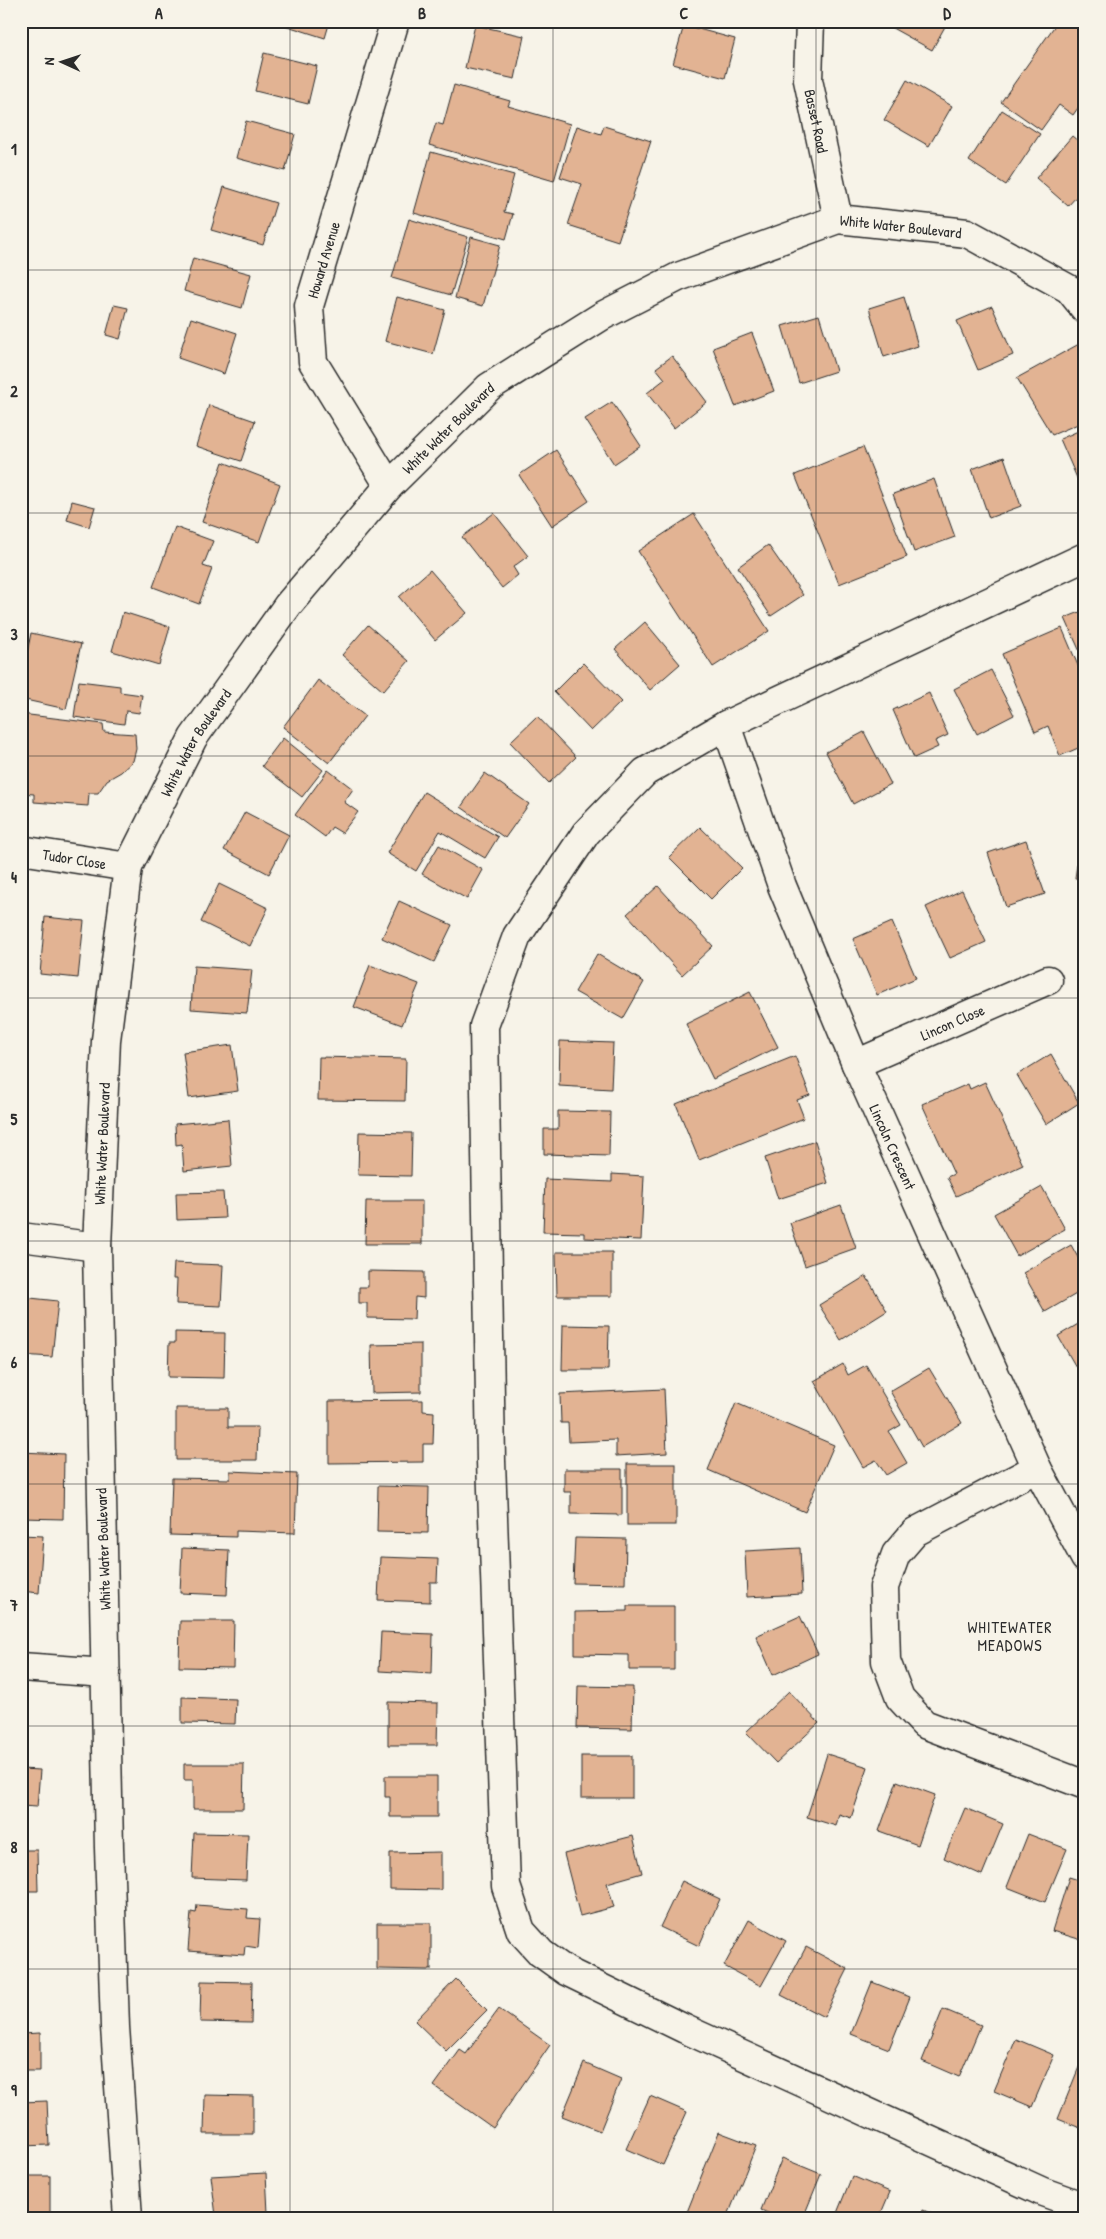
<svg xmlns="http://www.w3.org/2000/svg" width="1106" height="2239" font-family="'Patrick Hand',sans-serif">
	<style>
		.building { fill: #e2b393; stroke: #2b2b2b }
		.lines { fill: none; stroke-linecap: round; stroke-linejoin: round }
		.minor-casing { stroke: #2b2b2b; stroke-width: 31 }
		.minor { stroke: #f7f3e8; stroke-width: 28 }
		.grid { fill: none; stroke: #2b2b2b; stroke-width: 1; stroke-opacity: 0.55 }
		.labels { text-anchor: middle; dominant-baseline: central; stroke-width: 4.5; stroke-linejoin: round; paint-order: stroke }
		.street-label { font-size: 15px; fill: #2b2b2b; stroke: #f7f3e8 }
		.neighbourhood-label { font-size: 16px; letter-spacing: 1px; fill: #2b2b2b; stroke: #f7f3e8 }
		.neatline { fill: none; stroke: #2b2b2b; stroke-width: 2 }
		.grid-label { font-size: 16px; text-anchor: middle; font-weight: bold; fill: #2b2b2b }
	</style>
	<rect width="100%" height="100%" fill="#f7f3e8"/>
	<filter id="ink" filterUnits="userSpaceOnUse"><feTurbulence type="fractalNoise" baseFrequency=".02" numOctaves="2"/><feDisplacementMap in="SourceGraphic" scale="10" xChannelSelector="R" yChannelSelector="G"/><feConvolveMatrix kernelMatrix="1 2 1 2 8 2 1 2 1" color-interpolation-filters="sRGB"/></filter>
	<g filter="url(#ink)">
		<g class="building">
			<polygon points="279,21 330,21 325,38 278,23"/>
			<polygon points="887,21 948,21 932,50 885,24"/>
			<polygon points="1058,21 1085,21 1085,98 1073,115 1059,105 1041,130 1001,102"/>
			<polygon points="475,25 524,36 515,79 465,68"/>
			<polygon points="684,25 735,39 725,78 673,64"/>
			<polygon points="264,53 317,66 308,104 255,91"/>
			<polygon points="907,80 952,106 929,146 884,120"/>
			<polygon points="454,85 510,101 508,106 570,124 554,181 429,145 436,123 443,125"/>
			<polygon points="1002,110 1040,134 1006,185 969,161"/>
			<polygon points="246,121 295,134 285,171 236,158"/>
			<polygon points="577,126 601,134 604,126 651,141 618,241 568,225 582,184 560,177"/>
			<polygon points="1072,136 1085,147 1085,187 1068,206 1036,178"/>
			<polygon points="431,152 514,175 504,212 513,214 506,239 414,213"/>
			<polygon points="224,187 276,203 263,245 211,230"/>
			<polygon points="409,219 468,237 451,295 392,278"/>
			<polygon points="471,237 500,245 483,306 455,298"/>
			<polygon points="193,258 251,274 242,308 184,291"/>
			<polygon points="397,297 445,310 433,354 385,341"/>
			<polygon points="904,297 918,346 884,357 869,308"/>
			<polygon points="114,305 128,308 120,339 106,335"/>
			<polygon points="992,306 1013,355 978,370 957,321"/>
			<polygon points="819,315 836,371 799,383 782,326"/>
			<polygon points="191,318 237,333 224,374 178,358"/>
			<polygon points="752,333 774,391 735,406 713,348"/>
			<polygon points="1079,344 1085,355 1085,421 1052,435 1017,378"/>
			<polygon points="672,356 707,402 674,428 647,393 665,379 656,368"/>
			<polygon points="612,402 641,446 614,464 585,419"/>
			<polygon points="209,405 255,421 241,461 196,446"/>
			<polygon points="1085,428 1085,483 1080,485 1060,439"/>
			<polygon points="863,447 907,557 839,584 795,475"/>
			<polygon points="556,450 589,501 552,526 519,475"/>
			<polygon points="1004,457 1021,506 989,518 972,469"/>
			<polygon points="223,462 280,484 259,542 202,522"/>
			<polygon points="934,479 955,537 914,552 893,494"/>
			<polygon points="72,501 95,507 89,527 67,520"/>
			<polygon points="494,513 528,556 513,567 518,575 502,588 462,537"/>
			<polygon points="694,514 769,631 713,667 638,551"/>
			<polygon points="175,527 213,541 203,566 212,569 199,604 153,587"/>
			<polygon points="768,545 803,595 771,616 738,567"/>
			<polygon points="430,570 467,613 435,640 399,597"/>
			<polygon points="1085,610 1085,663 1065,618"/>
			<polygon points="123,612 170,627 159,665 112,651"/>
			<polygon points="645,622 680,664 650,690 615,649"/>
			<polygon points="368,625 409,661 383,691 342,655"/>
			<polygon points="1062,628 1085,682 1085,711 1077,714 1085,733 1085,745 1060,756 1048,726 1035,732 1002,654"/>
			<polygon points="31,633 81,644 66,709 21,699 21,669 24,669"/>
			<polygon points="583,663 621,702 591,731 554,692"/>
			<polygon points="991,670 1014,715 977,734 954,689"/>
			<polygon points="318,680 365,716 329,763 283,727"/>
			<polygon points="79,681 120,686 120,692 142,695 139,713 126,711 124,724 74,717"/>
			<polygon points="929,693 948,735 935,741 938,747 914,758 893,710"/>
			<polygon points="21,714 103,724 104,732 135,734 136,749 133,761 121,772 107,780 98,793 89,793 88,806 34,802 34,794 21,793"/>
			<polygon points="537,716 576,757 549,783 510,742"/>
			<polygon points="864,732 891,784 853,804 826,752"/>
			<polygon points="283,738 323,770 302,797 262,766"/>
			<polygon points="328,770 353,789 344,802 358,812 342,833 332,827 325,837 295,815"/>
			<polygon points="485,773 529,804 505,838 461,807"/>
			<polygon points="424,792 498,837 485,858 440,831 416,871 387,853"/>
			<polygon points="245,812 289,835 269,874 224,850"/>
			<polygon points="1083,823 1085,823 1085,879 1075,878"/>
			<polygon points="700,827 742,868 711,899 669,857"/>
			<polygon points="1026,840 1045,894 1006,907 988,853"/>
			<polygon points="439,845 483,870 467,899 422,874"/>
			<polygon points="219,884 268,908 250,946 201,922"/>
			<polygon points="658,886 713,946 682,975 627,914"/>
			<polygon points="962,890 986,942 950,958 926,907"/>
			<polygon points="399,901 452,925 434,962 382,938"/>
			<polygon points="45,917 84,921 78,978 40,974"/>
			<polygon points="892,922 916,978 877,995 853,939"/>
			<polygon points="597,954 644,982 623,1019 575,992"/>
			<polygon points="370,965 419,984 402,1025 354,1007"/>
			<polygon points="194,966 252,970 247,1013 191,1009"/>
			<polygon points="750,992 778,1047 713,1079 686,1024"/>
			<polygon points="560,1041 613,1043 611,1089 559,1086"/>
			<polygon points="232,1045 238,1091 189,1098 183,1052"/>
			<polygon points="1051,1054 1079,1103 1046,1124 1017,1075"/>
			<polygon points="795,1056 810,1095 797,1100 804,1118 699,1160 676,1104"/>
			<polygon points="319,1057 406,1059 405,1101 318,1100"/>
			<polygon points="985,1082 1023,1165 956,1196 947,1177 954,1174 922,1104 968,1084 970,1089"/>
			<polygon points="558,1111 610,1112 609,1156 544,1154 544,1129 558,1129"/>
			<polygon points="228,1119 232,1166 184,1171 182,1144 176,1145 175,1124"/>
			<polygon points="359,1132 412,1133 411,1176 358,1175"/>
			<polygon points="815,1141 828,1183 778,1199 765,1158"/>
			<polygon points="612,1174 644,1176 641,1240 584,1238 584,1233 543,1232 545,1179 612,1182"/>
			<polygon points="1042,1187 1065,1229 1017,1256 994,1214"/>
			<polygon points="223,1192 225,1218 177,1220 176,1193"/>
			<polygon points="366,1201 422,1201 422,1244 365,1244"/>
			<polygon points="841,1205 856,1248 805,1266 790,1223"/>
			<polygon points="1071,1245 1085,1270 1085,1289 1045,1312 1023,1273"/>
			<polygon points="556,1252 612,1252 612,1296 557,1296"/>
			<polygon points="174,1263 223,1265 221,1306 176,1304 177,1279 173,1279"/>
			<polygon points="368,1271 424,1272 424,1298 415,1297 414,1319 367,1318 367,1303 359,1303 359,1287 368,1287"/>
			<polygon points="866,1276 887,1311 841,1340 819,1305"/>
			<polygon points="21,1297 58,1301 52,1357 21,1355"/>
			<polygon points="1085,1320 1085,1372 1080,1374 1058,1336"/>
			<polygon points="563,1325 609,1326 608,1370 562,1370"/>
			<polygon points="175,1332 225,1333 224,1378 168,1377 169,1343 175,1343"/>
			<polygon points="421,1344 421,1392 372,1393 371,1345"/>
			<polygon points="843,1364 848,1375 866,1365 901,1425 889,1432 907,1463 886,1475 876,1460 863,1467 814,1381"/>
			<polygon points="929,1368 962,1423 922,1447 890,1391"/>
			<polygon points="664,1389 667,1453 616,1456 616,1440 569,1442 568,1423 561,1423 560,1394"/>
			<polygon points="423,1400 423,1411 434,1412 433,1444 423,1444 423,1462 329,1463 329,1401"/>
			<polygon points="736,1403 834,1445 805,1512 708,1470"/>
			<polygon points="176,1408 228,1408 228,1427 258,1427 257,1460 176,1460"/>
			<polygon points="21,1452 64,1454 63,1519 21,1518"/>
			<rect x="627" y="1464" width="49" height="61"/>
			<polygon points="564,1469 622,1469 622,1515 571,1514 571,1492 564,1492"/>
			<polygon points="230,1471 297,1474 295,1533 236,1531 236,1537 170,1535 172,1478 230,1479"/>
			<polygon points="378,1486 429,1487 428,1533 377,1532"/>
			<polygon points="21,1535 43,1536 39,1593 21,1591"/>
			<polygon points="575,1538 626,1539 625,1584 573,1583"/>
			<polygon points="182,1548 229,1550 227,1595 180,1593"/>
			<polygon points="800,1548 802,1594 747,1597 745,1551"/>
			<polygon points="380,1557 438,1559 437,1582 430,1582 430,1602 378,1600"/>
			<polygon points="627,1606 674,1606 674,1670 629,1670 629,1655 575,1654 575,1612 627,1611"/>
			<polygon points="800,1616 818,1654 773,1675 756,1636"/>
			<polygon points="180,1621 234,1621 233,1668 179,1667"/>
			<polygon points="381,1632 433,1634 432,1674 379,1671"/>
			<polygon points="578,1686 633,1687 632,1729 577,1728"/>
			<polygon points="789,1691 819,1723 776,1763 746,1732"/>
			<polygon points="182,1697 236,1699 235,1724 182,1723"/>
			<polygon points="388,1702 438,1703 437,1745 388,1745"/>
			<polygon points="827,1754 868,1767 851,1818 839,1814 836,1826 807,1817"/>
			<rect x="581" y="1756" width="51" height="42"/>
			<polygon points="184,1764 244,1764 243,1809 193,1809 193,1780 184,1780"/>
			<polygon points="21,1769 40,1770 37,1807 21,1806"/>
			<polygon points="385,1776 437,1776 437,1817 390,1817 390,1797 385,1797"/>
			<polygon points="897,1781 935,1795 918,1845 879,1831"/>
			<polygon points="965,1808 1003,1824 982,1875 944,1858"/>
			<polygon points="194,1833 248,1834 246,1880 192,1878"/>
			<polygon points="1028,1834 1067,1849 1045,1902 1007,1887"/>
			<polygon points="633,1836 642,1873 607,1883 614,1907 580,1916 564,1854"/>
			<polygon points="21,1850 37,1850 38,1891 21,1891"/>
			<polygon points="441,1852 441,1890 390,1889 390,1853"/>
			<polygon points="1069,1877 1085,1882 1085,1941 1052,1931"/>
			<polygon points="682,1881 720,1899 699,1946 660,1927"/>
			<polygon points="197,1905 248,1909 247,1918 260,1919 258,1948 245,1946 244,1955 188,1951 191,1912 196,1913"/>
			<polygon points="749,1920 786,1941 761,1986 724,1966"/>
			<polygon points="377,1923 431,1923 431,1970 377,1969"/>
			<polygon points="806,1947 848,1969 824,2017 781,1995"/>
			<polygon points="456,1979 487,2010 446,2051 415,2021"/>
			<polygon points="201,1981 252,1982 251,2023 200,2022"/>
			<polygon points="872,1982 910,1997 889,2049 851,2034"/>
			<polygon points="499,2009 550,2045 493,2128 434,2086 460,2050 466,2054"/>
			<polygon points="943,2009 981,2025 959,2077 922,2061"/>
			<polygon points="40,2033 40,2071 21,2071 21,2034"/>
			<polygon points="1016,2039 1054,2055 1032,2107 994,2091"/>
			<polygon points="584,2063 621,2079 600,2131 562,2116"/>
			<polygon points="1079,2067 1085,2069 1085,2130 1058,2119"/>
			<polygon points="205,2095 253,2096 253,2134 204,2134"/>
			<polygon points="650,2096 687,2112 663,2165 626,2149"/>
			<polygon points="47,2101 49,2145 21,2146 21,2102"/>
			<polygon points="719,2132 756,2146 727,2218 703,2218 687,2212"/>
			<polygon points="782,2158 821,2174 803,2218 780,2218 761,2210"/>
			<polygon points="266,2173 268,2213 216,2216 211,2176"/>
			<rect x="21" y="2176" width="29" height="40"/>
			<polygon points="852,2176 890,2192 879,2218 835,2218"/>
			<polygon points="923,2210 942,2218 920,2218"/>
		</g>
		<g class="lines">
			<g class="minor-casing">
				<g id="minor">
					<path id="s1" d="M810,21L808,80L838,219"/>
					<path id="s2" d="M389,486L313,362L309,306L395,21"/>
					<polyline points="1085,557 726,725 645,772 586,833 517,936 484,1026 491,1461 506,1886 521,1931 541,1953 566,1971 685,2029 1043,2192 1085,2207"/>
					<path id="s3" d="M726,725L782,886L856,1064L1037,1468L1085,1558"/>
					<path id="s4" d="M21,850L128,867"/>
					<path id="s5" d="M856,1064L1048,980"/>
					<polyline points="21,1237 97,1247"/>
					<polyline points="1037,1468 915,1532 896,1554 884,1587 886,1661 900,1698 924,1724 1085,1785"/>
					<polyline points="21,1667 106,1673"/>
					<path id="s6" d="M128,2218L115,2027L109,1848L97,1247L106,1040L128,867L193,738L288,605L389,486L489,387L602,316L678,277L838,219L967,233L1069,289L1085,309"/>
				</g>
			</g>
			<use href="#minor" class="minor"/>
		</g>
	</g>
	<path class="grid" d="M290,21V2218M553,21V2218M816,21V2218M21,270H1085M21,513H1085M21,756H1085M21,998H1085M21,1241H1085M21,1484H1085M21,1726H1085M21,1969H1085"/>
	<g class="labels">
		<g class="street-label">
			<text stroke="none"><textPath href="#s1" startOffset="101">Basset Road</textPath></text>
			<text stroke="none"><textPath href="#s6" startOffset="2410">White Water Boulevard</textPath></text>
			<text stroke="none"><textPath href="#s2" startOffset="250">Howard Avenue</textPath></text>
			<text stroke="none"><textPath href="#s6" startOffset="1900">White Water Boulevard</textPath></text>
			<text stroke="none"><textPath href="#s6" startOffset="1495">White Water Boulevard</textPath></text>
			<text stroke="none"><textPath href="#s4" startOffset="54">Tudor Close</textPath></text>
			<text stroke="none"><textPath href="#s5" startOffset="105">Lincon Close</textPath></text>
			<text stroke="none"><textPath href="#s6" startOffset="1075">White Water Boulevard</textPath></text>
			<text stroke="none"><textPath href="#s3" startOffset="454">Lincoln Crescent</textPath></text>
			<text transform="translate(103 1549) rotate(-92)">White Water Boulevard</text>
		</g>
		<g class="neighbourhood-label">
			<text x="1010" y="1627">WHITEWATER<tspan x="1010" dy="18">MEADOWS</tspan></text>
		</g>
	</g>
	<rect width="1106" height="2239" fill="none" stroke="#f7f3e8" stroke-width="55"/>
	<g transform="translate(62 62) rotate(273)" stroke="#f7f3e8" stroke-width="4" paint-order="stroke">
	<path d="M0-4L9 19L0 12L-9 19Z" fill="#2b2b2b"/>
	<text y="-8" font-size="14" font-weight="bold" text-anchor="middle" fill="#2b2b2b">N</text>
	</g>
	<rect x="28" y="28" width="1050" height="2184" class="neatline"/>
	<g class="grid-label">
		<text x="159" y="19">A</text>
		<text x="422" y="19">B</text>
		<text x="684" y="19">C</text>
		<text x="947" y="19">D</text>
		<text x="14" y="155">1</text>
		<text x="14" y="397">2</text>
		<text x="14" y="640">3</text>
		<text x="14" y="883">4</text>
		<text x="14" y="1125">5</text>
		<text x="14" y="1368">6</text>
		<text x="14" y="1611">7</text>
		<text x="14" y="1853">8</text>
		<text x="14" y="2096">9</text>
	</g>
</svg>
